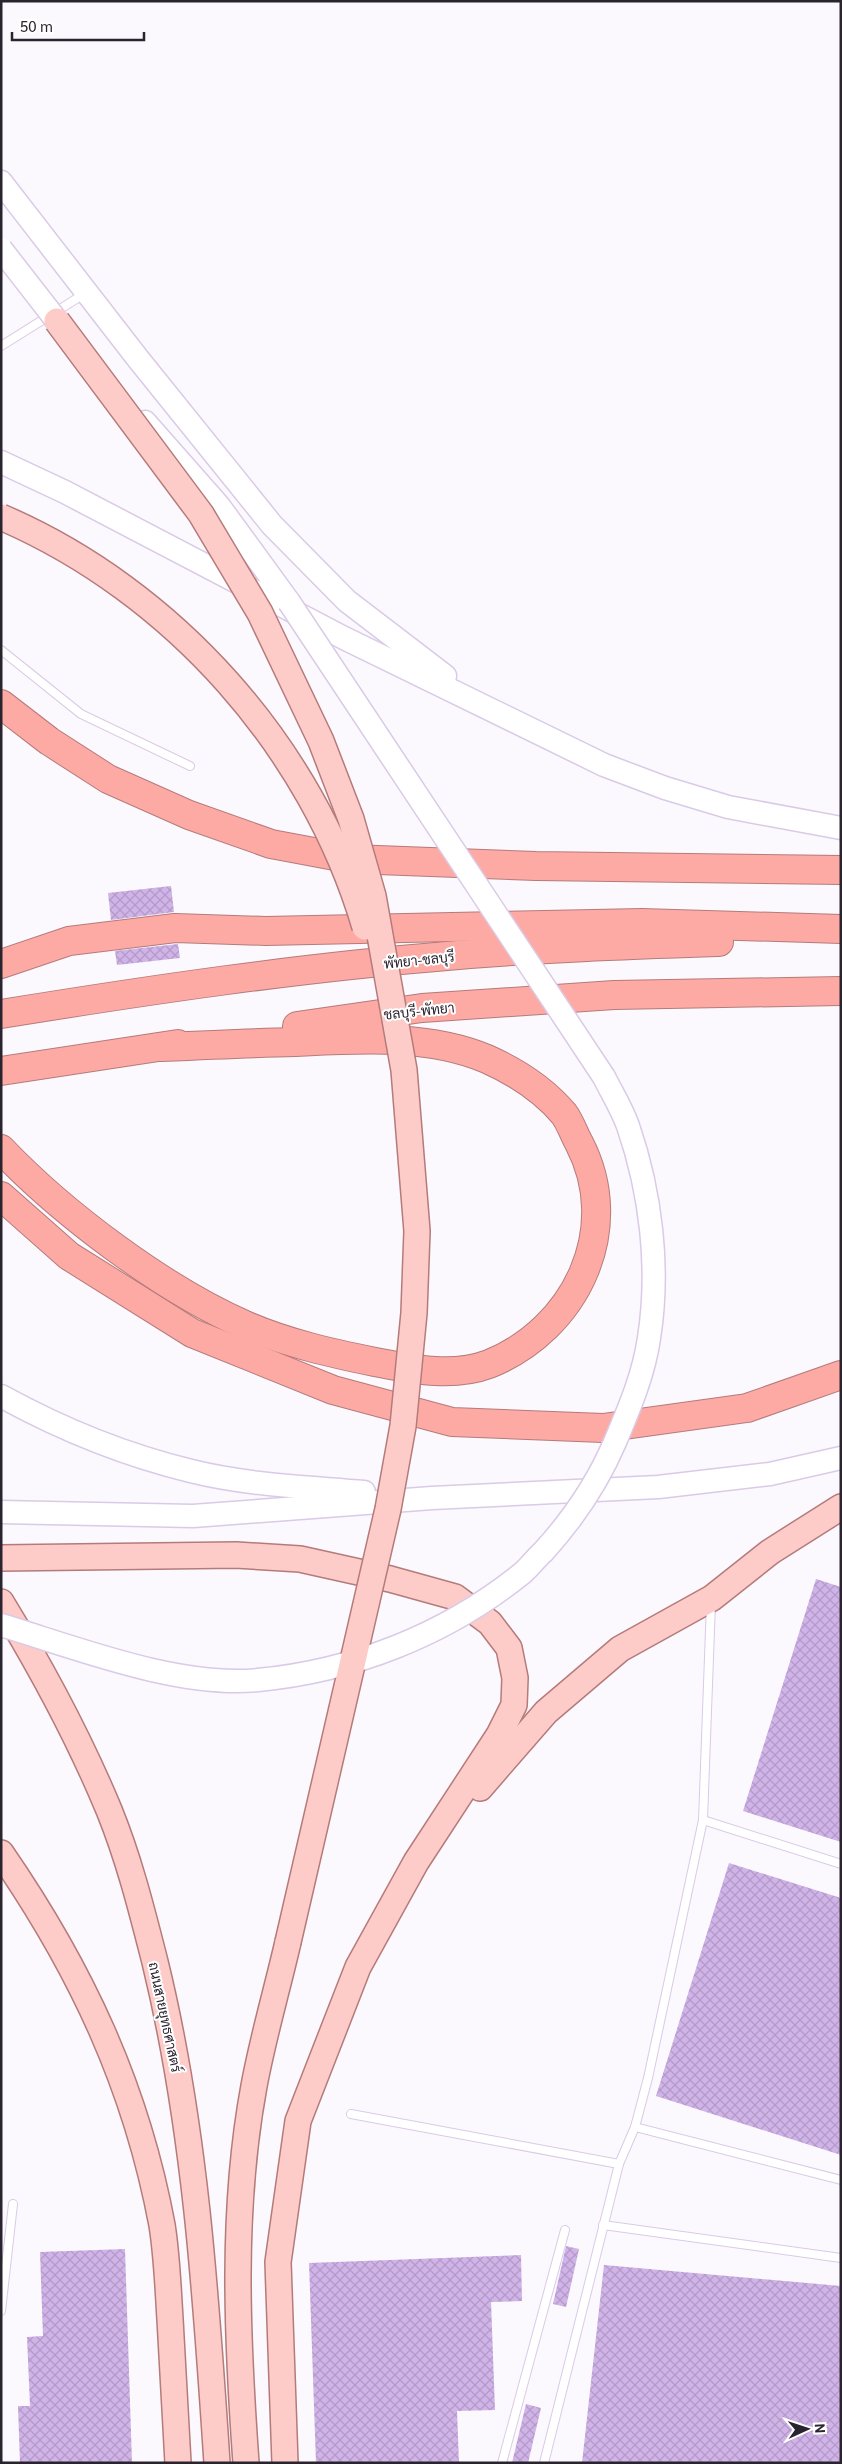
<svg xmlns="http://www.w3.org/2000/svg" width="842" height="2464" font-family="Georgia,Sarabun,serif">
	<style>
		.building { fill: url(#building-cross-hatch) }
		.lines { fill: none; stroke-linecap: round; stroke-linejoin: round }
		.lane-casing { stroke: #dacae7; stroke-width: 10 }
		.secondary-casing { stroke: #dacae7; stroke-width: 25 }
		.primary-casing { stroke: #b47b7b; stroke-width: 28 }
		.highway-casing { stroke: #b47b7b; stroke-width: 30 }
		.lane { stroke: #fff; stroke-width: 8 }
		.secondary { stroke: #fff; stroke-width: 22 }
		.primary { stroke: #feccc8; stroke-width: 25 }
		.highway { stroke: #feaaa4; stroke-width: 28 }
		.secondary-bridge-casing { stroke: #dacae7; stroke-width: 25; stroke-linecap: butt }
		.primary-bridge-casing { stroke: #b47b7b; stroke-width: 28; stroke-linecap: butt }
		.secondary-bridge { stroke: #fff; stroke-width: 22 }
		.primary-bridge { stroke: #feccc8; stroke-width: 25 }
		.labels { text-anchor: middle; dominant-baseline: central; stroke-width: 4; stroke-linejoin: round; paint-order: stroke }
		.street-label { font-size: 14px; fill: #2a242f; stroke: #fff }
	</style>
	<defs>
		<pattern id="building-cross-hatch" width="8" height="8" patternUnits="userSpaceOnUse" patternTransform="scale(1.25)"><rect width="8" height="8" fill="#d0b3e8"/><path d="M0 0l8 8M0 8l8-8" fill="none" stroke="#b39ac7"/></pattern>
	</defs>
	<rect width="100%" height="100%" fill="#fbf8fe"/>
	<g class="building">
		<polygon points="171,886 174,912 111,920 108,893"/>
		<polygon points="178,944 180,958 117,965 115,951"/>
		<polygon points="816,1579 841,1587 841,1842 743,1811"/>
		<polygon points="729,1863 841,1898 841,2155 656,2096"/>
		<polygon points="566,2246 579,2249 566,2307 553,2304"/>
		<polygon points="125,2249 132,2463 20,2463 18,2406 30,2406 27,2337 43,2336 40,2252"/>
		<polygon points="521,2255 522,2301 491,2302 495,2410 457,2411 459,2463 316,2463 309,2263"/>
		<polygon points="604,2265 841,2286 841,2463 582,2463"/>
		<polygon points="526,2404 541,2408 528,2463 512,2463"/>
	</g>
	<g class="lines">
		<g class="lane-casing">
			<g id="lane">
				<polyline points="1,346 84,294"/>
				<polyline points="1,650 81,714 190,766"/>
				<polyline points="703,1820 841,1864"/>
				<polyline points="351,2114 619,2164"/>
				<polyline points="635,2127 841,2180"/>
				<polyline points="603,2225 841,2258"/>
				<polyline points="1,2311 13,2204"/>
				<polyline points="502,2463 565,2230"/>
				<polyline points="544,2463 619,2164 635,2127 648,2078 703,1820 711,1603"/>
			</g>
		</g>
		<g class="secondary-casing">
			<g id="secondary">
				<polyline points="1,182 139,360 272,525 347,601 445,676"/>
				<polyline points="145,422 219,506 289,602"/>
				<polyline points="1,462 65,492 344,638 604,765 665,788 728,807 841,828"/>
				<path d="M1,1396C61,1429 125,1455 191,1471C247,1485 307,1487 364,1492"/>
				<polyline points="1,1512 193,1516 432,1498 658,1487 770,1474 841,1458"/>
			</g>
		</g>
		<g class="primary-casing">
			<g id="primary">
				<polyline points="1,1558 236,1555 300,1559 390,1579 455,1597 490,1623 509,1648 515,1678 514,1705 499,1735 416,1862 358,1967 298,2121 278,2262 285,2463"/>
				<path d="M1,1602C42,1669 79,1738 109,1810C129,1859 142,1911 155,1962C195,2125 206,2295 217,2463"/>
				<polyline points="480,1788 546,1712 620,1649 712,1598 770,1552 841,1507"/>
				<path d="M1,1853C81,1969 136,2086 162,2225C167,2256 168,2288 170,2319C173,2367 175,2415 178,2463"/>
				<path d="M246,2463C237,2338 231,2210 254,2086C263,2037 277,1990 288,1942"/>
			</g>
		</g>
		<g class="highway-casing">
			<g id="highway">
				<polyline points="1,704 49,741 108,779 189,815 271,844 351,859 536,866 841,870"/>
				<polyline points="1,964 69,941 175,928 266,931 642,923 841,929"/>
				<path d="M1,1014C149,990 298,968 447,956C538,948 629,945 719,942"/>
				<polyline points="297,1026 422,1008 614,995 841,991"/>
				<polyline points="1,1071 178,1044"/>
				<path d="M1,1149C63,1214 163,1289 245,1325C286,1343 331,1353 375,1362C412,1369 452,1378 489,1364C576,1329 624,1229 579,1143C574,1134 570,1122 564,1114C543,1089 516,1072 487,1059C428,1034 358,1039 296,1042C251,1043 206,1045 161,1047"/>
				<polyline points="1,1196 69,1256 192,1333 333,1390 452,1422 603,1428 747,1408 841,1375"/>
			</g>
		</g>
		<use href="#lane" class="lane"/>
		<use href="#secondary" class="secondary"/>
		<use href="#primary" class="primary"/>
		<use href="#highway" class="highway"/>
		<g class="secondary-bridge-casing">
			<g id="secondary-bridge">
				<polyline points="1,249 57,321"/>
				<path d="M1,1625C77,1648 179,1688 258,1680C353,1671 445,1635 520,1575C528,1569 535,1559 543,1552C574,1518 597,1484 615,1442C629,1409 644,1374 649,1338C660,1268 651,1193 628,1126C622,1109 612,1093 604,1077L289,602"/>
			</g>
		</g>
		<g class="primary-bridge-casing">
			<g id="primary-bridge">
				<polyline points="57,321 201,514 260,613 321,741 351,819 373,896 404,1070 417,1231 414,1313 403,1426 388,1509 288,1942"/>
				<path d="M1,517C173,591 312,747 365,927"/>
			</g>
		</g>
		<use href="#secondary-bridge" class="secondary-bridge"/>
		<use href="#primary-bridge" class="primary-bridge"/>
	</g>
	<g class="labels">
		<g class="street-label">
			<text transform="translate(419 959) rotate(-6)">พัทยา-ชลบุรี</text>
			<text transform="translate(419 1010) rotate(-6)">ชลบุรี-พัทยา</text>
			<text transform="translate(166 2017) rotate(78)">ถนนสายยุทธศาสตร์</text>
		</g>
	</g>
	<rect width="842" height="2464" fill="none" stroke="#2a242f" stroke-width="5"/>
	<g transform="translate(807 2429) rotate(87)" stroke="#ffffff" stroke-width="4" paint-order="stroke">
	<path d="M0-4L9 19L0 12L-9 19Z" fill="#2a242f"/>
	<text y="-8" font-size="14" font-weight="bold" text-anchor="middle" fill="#2a242f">N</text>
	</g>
	<path d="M12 32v8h132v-8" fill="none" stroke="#2a242f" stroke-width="2.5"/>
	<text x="20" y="32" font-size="15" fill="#2a242f" stroke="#ffffff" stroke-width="4" paint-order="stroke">50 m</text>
</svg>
